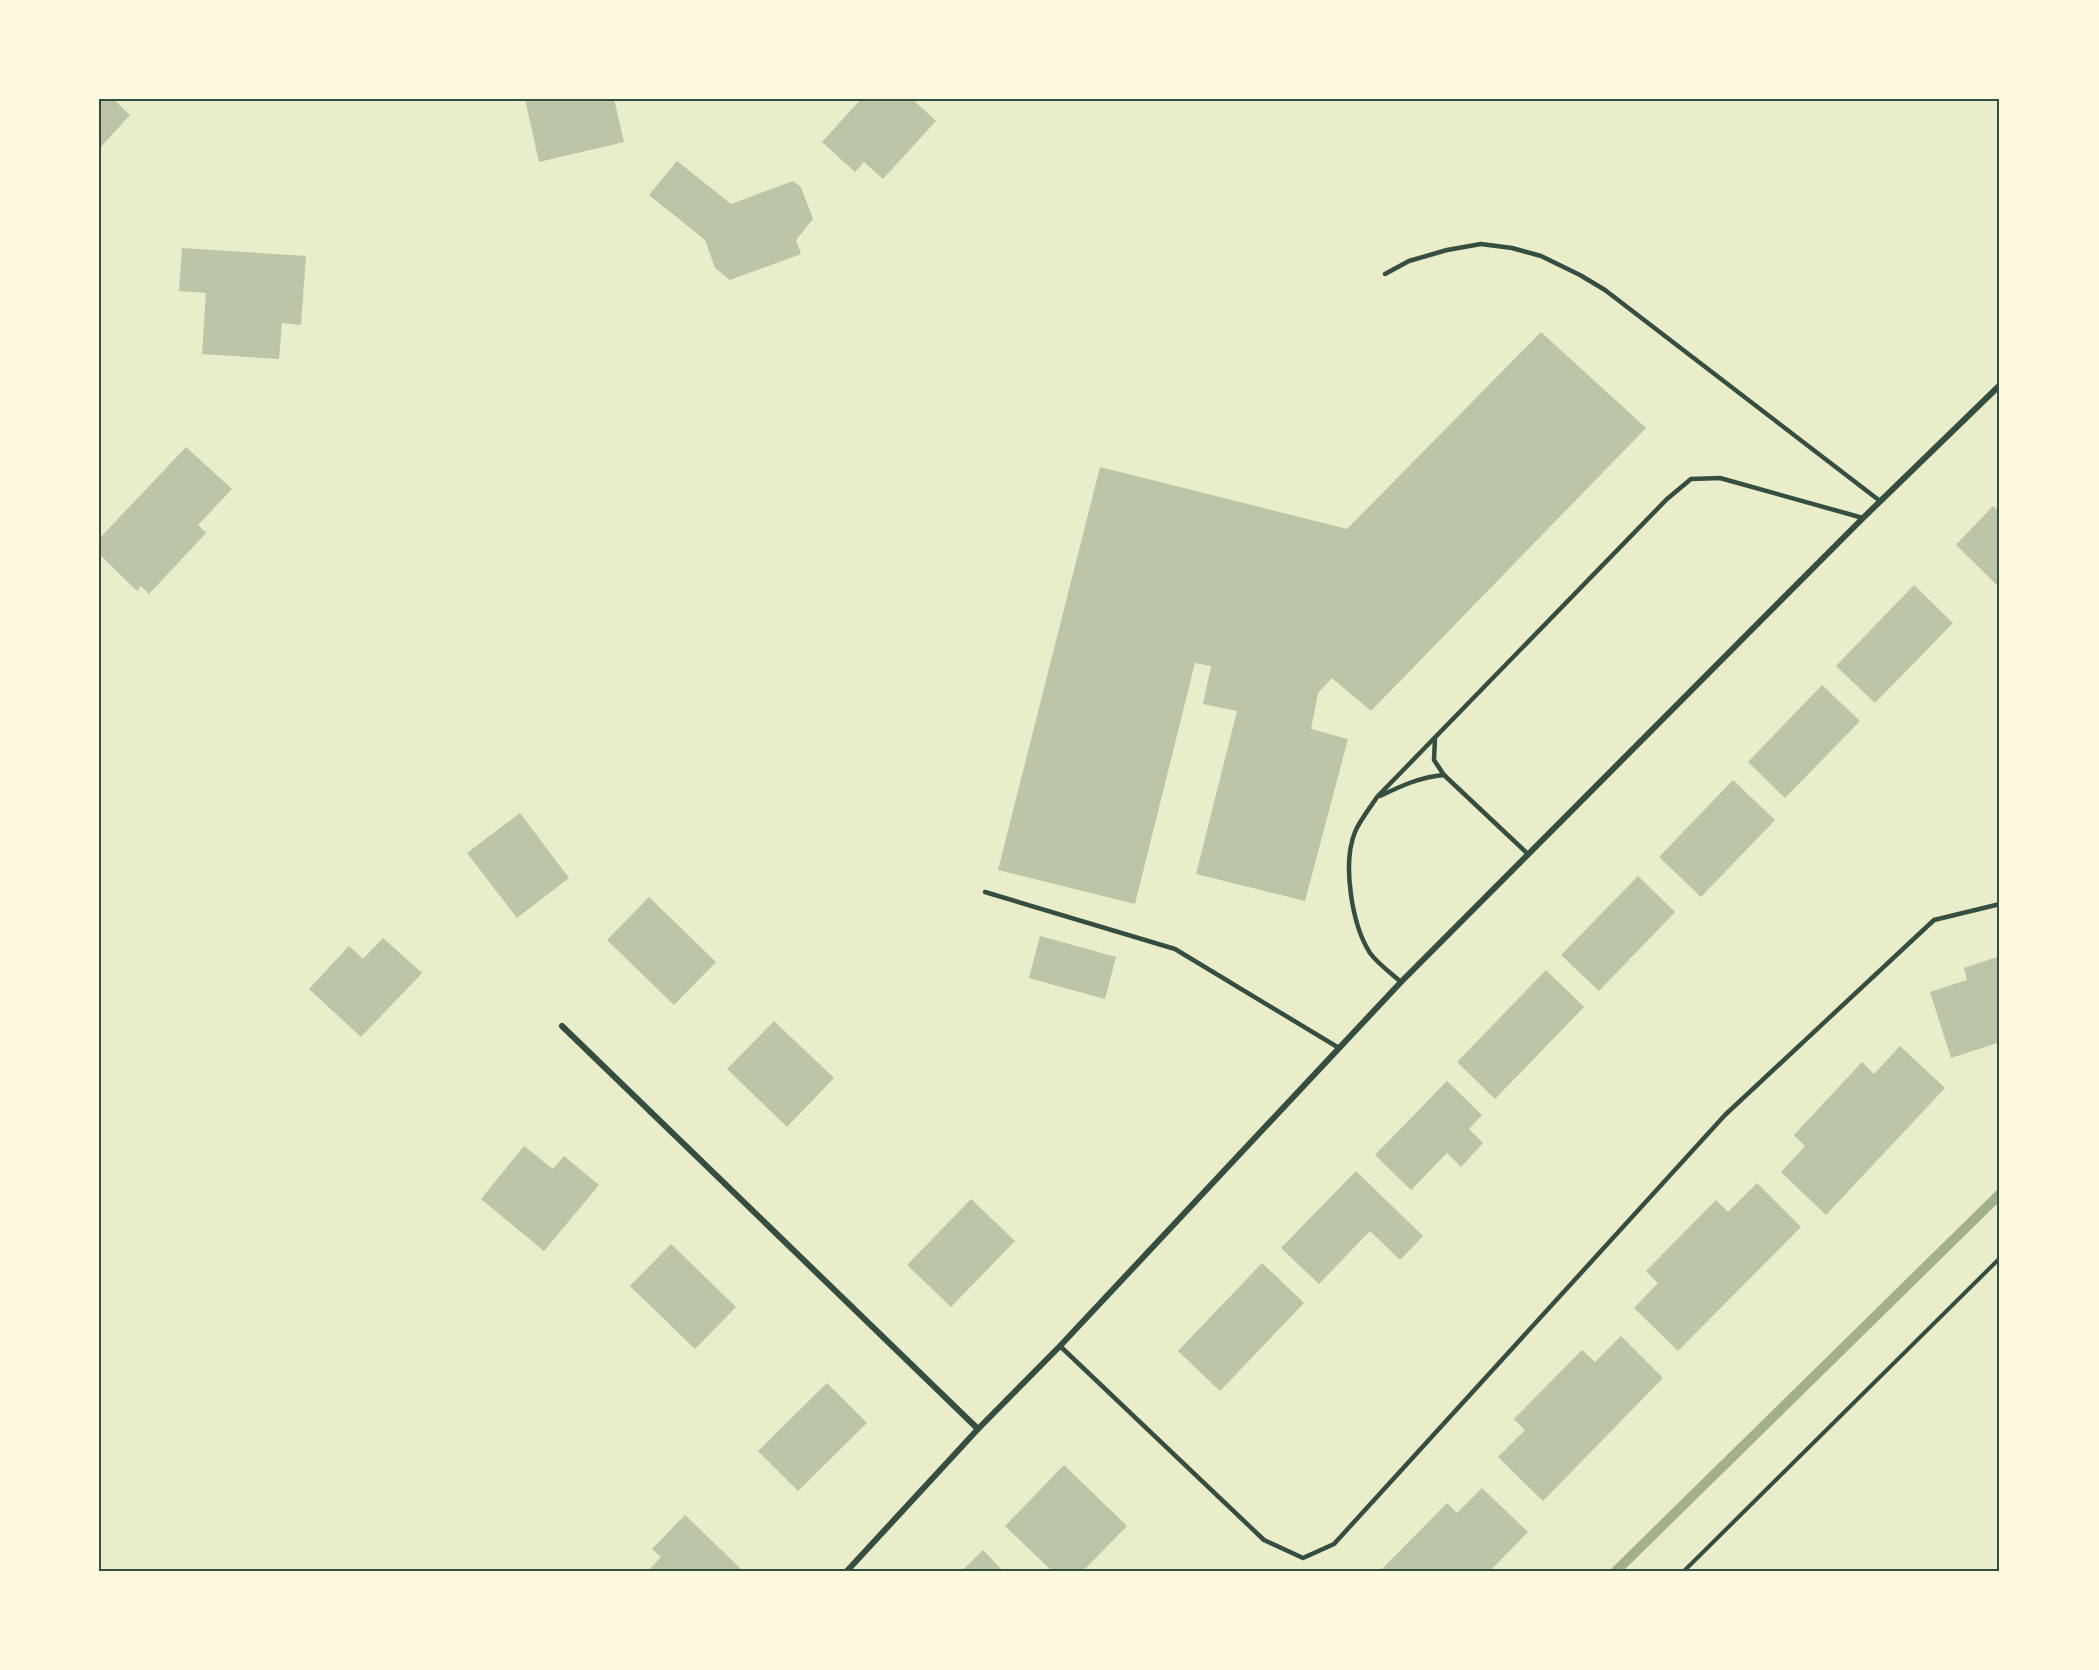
<svg xmlns="http://www.w3.org/2000/svg" width="2099" height="1670" font-family="'Public Sans',sans-serif">
	<style>
		.lines { fill: none; stroke-linecap: round; stroke-linejoin: round }
		.stream { stroke: #a3b18a; stroke-width: 10 }
		.building { fill: #bcc5a7 }
		.path { stroke: #344e41; stroke-width: 4 }
		.service { stroke: #344e41; stroke-width: 4.5 }
		.minor { stroke: #344e41; stroke-width: 6 }
		.neatline { fill: none; stroke: #344e41; stroke-width: 2 }
	</style>
	<rect width="100%" height="100%" fill="#e9edc9"/>
	<g class="lines">
		<polyline class="stream" points="1616,1571 2000,1194"/>
	</g>
	<g class="building">
		<polygon points="99,99 113,99 130,115 99,149"/>
		<polygon points="525,99 614,99 624,142 539,162"/>
		<polygon points="861,99 912,99 936,121 883,179 864,162 855,172 822,142"/>
		<polygon points="677,161 731,204 793,181 801,187 813,219 796,240 801,254 730,280 715,268 705,240 649,195"/>
		<polygon points="182,248 306,256 301,325 282,323 279,359 202,354 206,293 179,291"/>
		<polygon points="1541,332 1646,428 1371,711 1332,678 1318,693 1311,729 1348,739 1305,901 1196,874 1237,711 1203,704 1211,666 1195,663 1135,904 998,870 1100,467 1347,529"/>
		<polygon points="186,447 232,489 198,525 206,533 149,594 141,586 137,591 99,554 99,539"/>
		<polygon points="1993,506 2000,512 2000,588 1956,545"/>
		<polygon points="1914,585 1953,623 1875,703 1836,666"/>
		<polygon points="1822,685 1860,721 1785,798 1748,762"/>
		<polygon points="1733,780 1775,820 1701,897 1659,857"/>
		<polygon points="520,813 569,878 517,918 467,853"/>
		<polygon points="1638,876 1675,912 1599,991 1561,955"/>
		<polygon points="649,897 716,962 674,1005 607,940"/>
		<polygon points="1040,936 1116,957 1105,999 1029,978"/>
		<polygon points="383,938 422,973 361,1037 309,989 349,946 363,959"/>
		<polygon points="2000,956 2000,1042 1951,1058 1930,992 1967,980 1964,968"/>
		<polygon points="1546,970 1584,1007 1495,1099 1457,1062"/>
		<polygon points="774,1021 834,1078 787,1127 727,1069"/>
		<polygon points="1900,1046 1945,1088 1826,1215 1781,1172 1805,1146 1794,1135 1862,1062 1874,1074"/>
		<polygon points="1447,1081 1482,1115 1469,1129 1483,1143 1461,1167 1447,1153 1411,1190 1375,1155"/>
		<polygon points="524,1146 553,1169 564,1156 599,1185 544,1251 481,1199"/>
		<polygon points="1356,1171 1423,1236 1400,1260 1370,1231 1319,1284 1281,1248"/>
		<polygon points="1757,1183 1801,1227 1678,1351 1634,1308 1658,1283 1646,1271 1716,1200 1728,1212"/>
		<polygon points="971,1199 1015,1241 951,1307 907,1265"/>
		<polygon points="671,1244 736,1307 695,1349 630,1286"/>
		<polygon points="1262,1263 1304,1303 1220,1391 1178,1351"/>
		<polygon points="1621,1336 1663,1378 1543,1501 1498,1457 1525,1430 1514,1419 1582,1350 1595,1362"/>
		<polygon points="827,1383 867,1423 798,1491 758,1451"/>
		<polygon points="1064,1465 1127,1526 1083,1571 1052,1571 1005,1526"/>
		<polygon points="1482,1488 1528,1532 1490,1571 1380,1571 1447,1503 1457,1513"/>
		<polygon points="685,1515 743,1571 648,1571 661,1557 652,1549"/>
		<polygon points="983,1550 1003,1571 962,1571"/>
	</g>
	<g class="lines">
		<polyline class="path" points="1684,1571 2000,1258"/>
		<g class="service">
			<polyline points="1385,274 1409,261 1447,250 1481,244 1512,248 1541,256 1580,275 1605,290 1880,501"/>
			<polyline points="1435,738 1434,760 1444,775 1528,854"/>
			<path d="M1380,796C1401,786 1420,777 1444,775"/>
			<polyline points="985,892 1175,949 1339,1048"/>
			<path d="M1401,982C1391,973 1378,964 1370,953C1352,925 1342,864 1355,832C1360,820 1370,808 1377,797L1667,499L1691,479L1720,478L1863,518"/>
			<polyline points="1060,1346 1264,1540 1303,1558 1334,1544 1725,1115 1934,920 2000,904"/>
		</g>
		<g class="minor">
			<polyline points="562,1026 978,1429"/>
			<polyline points="847,1571 978,1429 1060,1346 1401,982 1863,518 2000,385"/>
		</g>
	</g>
	<rect width="2099" height="1670" fill="none" stroke="#fefae0" stroke-width="201"/>
	<rect x="100" y="100" width="1898" height="1470" class="neatline"/>
</svg>
